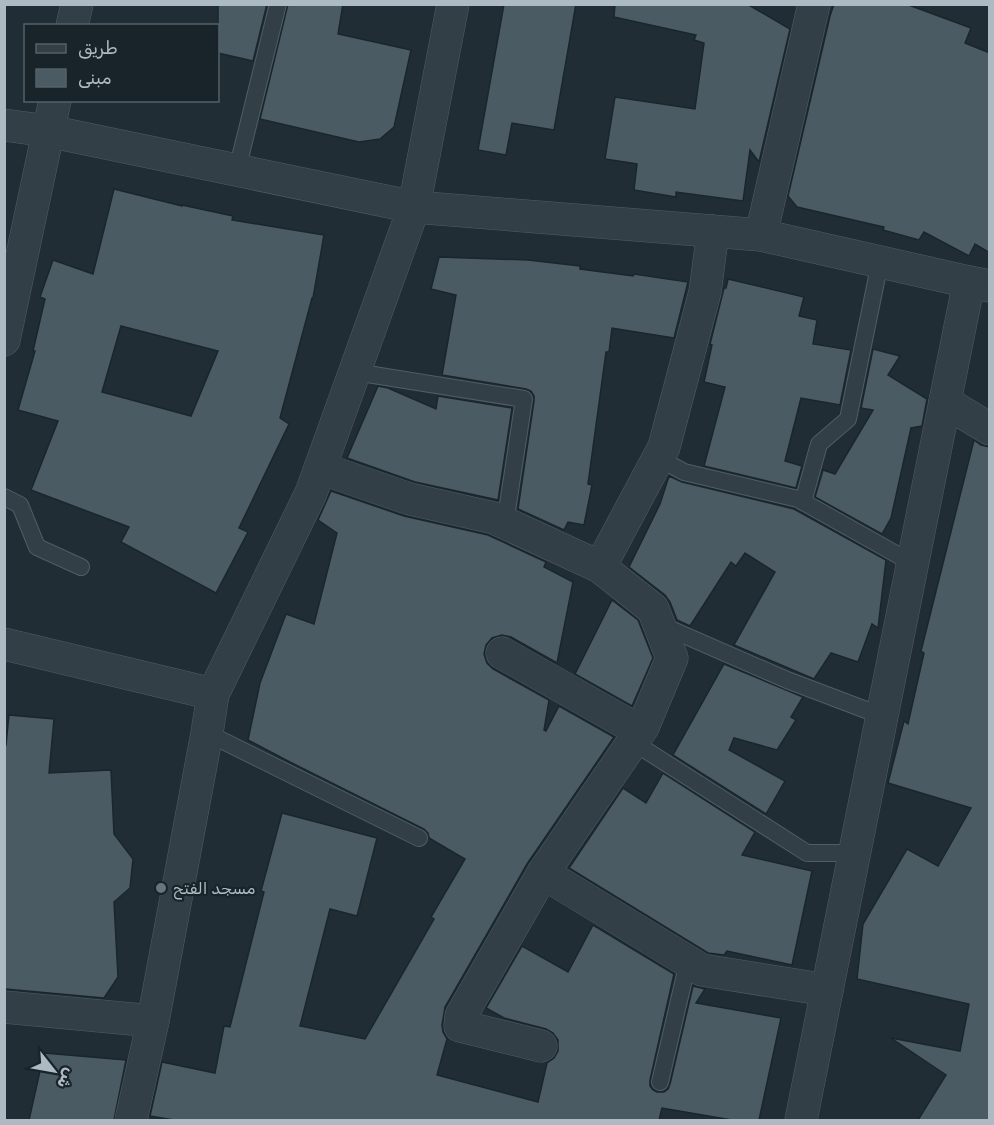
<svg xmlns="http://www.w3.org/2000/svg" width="994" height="1125" font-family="Rubik,'Noto Naskh Arabic',sans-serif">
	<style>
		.building { fill: #4b5b64; stroke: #1b262c; stroke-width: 1.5; fill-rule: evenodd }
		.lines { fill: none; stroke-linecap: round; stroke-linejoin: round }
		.lane-casing { stroke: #515d64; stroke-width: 18 }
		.street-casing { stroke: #515d64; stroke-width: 33 }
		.lane { stroke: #333f46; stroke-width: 16 }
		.street { stroke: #333f46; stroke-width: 32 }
		.worship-dot { fill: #6b7280; stroke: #19242a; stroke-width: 2 }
		.labels { text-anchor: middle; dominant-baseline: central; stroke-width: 4.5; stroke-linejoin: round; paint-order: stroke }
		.poi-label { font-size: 16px; fill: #adbac3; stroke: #19242a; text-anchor: start }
	</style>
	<rect width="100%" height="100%" fill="#202d35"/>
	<g class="building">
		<polygon points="218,4 267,4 253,61 218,53"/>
		<polygon points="288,4 343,4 338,34 411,50 394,127 380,139 359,142 260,119"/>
		<polygon points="504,4 576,4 554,130 512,123 506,155 478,150"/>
		<polygon points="615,4 747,4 790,29 759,162 750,150 743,201 676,192 676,197 634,190 637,164 605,159 615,97 695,109 704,43 694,40 696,35 614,17"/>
		<polygon points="834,4 906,4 971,28 965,43 990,53 990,253 975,244 969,256 924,232 919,240 883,230 884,227 797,207 788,196 830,16"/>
		<path d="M114,189L182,206V205L233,216L232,220L324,235L313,298H312L280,418L289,424L239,528L248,532L216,593L121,542L129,527L31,490L58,421L18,410L35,351H33L45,299L40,297L53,260L93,274ZM121,326L218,351L191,416L102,392Z"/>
		<polygon points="439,257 528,260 580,266 580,269 633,276 634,274 688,282 674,338 612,328 609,352 606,352 588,484 592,485 584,525 568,522 564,530 518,509 534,401 534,396 531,391 526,389 442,375 456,295 431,289"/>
		<polygon points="728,279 804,297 799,316 817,320 813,344 851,350 840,405 801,398 785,461 802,466 796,488 704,466 725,387 704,382 712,345 710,344 724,288 726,288"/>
		<polygon points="873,349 900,356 888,375 927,399 922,426 911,428 891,518 882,534 815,497 823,470 835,474 873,410 861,408"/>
		<polygon points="378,386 388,388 436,409 438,396 512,408 498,500 415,482 347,458"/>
		<polygon points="974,440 981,445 990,447 990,1120 918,1120 946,1075 891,1038 960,1051 969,1004 857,979 863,924 907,849 938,866 971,808 888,783 904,721 908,724 924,653 921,651"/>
		<polygon points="669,476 682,482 794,509 886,560 878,628 872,624 858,662 831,653 814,679 734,645 775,572 745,553 736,566 731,562 690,626 677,620 670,602 665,595 629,567 660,504"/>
		<polygon points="331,491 404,516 488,535 546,562 544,567 573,582 557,663 511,637 502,635 492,638 486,645 484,654 487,663 493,669 549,700 544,730 546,731 559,706 614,737 527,864 445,1007 442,1025 443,1032 447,1039 437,1075 538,1102 547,1063 554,1058 558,1051 558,1040 553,1033 546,1029 504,1018 486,1008 522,946 568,972 593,925 674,974 650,1080 650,1086 653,1090 657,1092 664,1092 668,1089 670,1084 693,986 705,989 696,1003 781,1018 759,1120 732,1120 662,1108 659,1120 174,1120 150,1116 162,1062 215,1073 224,1026 230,1027 264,892 261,891 282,813 377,838 357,916 330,909 300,1026 365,1039 434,919 431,917 465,859 429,838 428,833 424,829 286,760 248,740 260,683 286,614 314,624 337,533 318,520"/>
		<polygon points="612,600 638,620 653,658 632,706 575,674"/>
		<polygon points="724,664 803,697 791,717 796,720 777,750 734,738 729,750 785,781 766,814 673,755"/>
		<polygon points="9,715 54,719 49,773 111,770 114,834 133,859 130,888 114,902 118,977 104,998 5,989 4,745 6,745"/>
		<polygon points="663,773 755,832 742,855 812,871 792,965 727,951 724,955 708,953 569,868 623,788 646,803"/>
		<polygon points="44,1053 126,1060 114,1120 29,1120"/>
	</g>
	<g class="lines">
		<g class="lane-casing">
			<g id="lane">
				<polyline points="237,170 278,4"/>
				<polyline points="355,372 524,399 505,524"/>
				<polyline points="658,458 684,472 798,499 912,563"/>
				<polyline points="4,497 20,505 37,547 81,567"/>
				<polyline points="803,502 819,444 848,419 880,262"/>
				<polyline points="661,625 787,680 882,716"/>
				<polyline points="207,733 419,838"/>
				<polyline points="633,742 807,853 855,853"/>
				<polyline points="660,1082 688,962"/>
			</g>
		</g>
		<g class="street-casing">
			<g id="street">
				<polyline points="72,26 77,4"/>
				<polyline points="4,125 48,131 414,207 761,235 969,282 990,286"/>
				<polyline points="761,235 814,4"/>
				<polyline points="4,340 55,100"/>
				<polyline points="945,402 990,429"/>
				<polyline points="320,468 410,499 494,518 600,567 653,609 672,658 643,727 543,873 461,1016 460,1026 541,1046"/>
				<polyline points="600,567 664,447 705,292 713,231"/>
				<polyline points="4,644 213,694"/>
				<polyline points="502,653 640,731"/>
				<polyline points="543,873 702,970 827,990"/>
				<polyline points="4,1007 153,1021"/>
				<polyline points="131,1120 153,1021 207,733 213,694 311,493 414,207 453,4"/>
				<polyline points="801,1120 969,282"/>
			</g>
		</g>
		<use href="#lane" class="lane"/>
		<use href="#street" class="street"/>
	</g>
	<circle class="worship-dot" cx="161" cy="888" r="6"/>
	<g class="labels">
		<g class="poi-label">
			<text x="173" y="888">مسجد الفتح</text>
		</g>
	</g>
	<rect width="994" height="1125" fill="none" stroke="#adbac3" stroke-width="12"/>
	<rect x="24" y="24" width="195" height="78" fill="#19242a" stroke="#546067" stroke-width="1.5"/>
	<rect x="36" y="44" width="30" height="9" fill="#333f46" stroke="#546067" stroke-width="1.5"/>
	<text x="78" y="54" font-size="18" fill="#adbac3">طريق</text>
	<rect x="36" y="69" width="30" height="18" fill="#4b5b64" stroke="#546067" stroke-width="1.5"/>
	<text x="78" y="84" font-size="18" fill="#adbac3">مبنى</text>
	<g transform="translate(54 1071) rotate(121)" stroke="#19242a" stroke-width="4.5" paint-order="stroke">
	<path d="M0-4.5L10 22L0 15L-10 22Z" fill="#adbac3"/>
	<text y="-9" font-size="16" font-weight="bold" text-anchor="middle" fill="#adbac3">ش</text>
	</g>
</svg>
